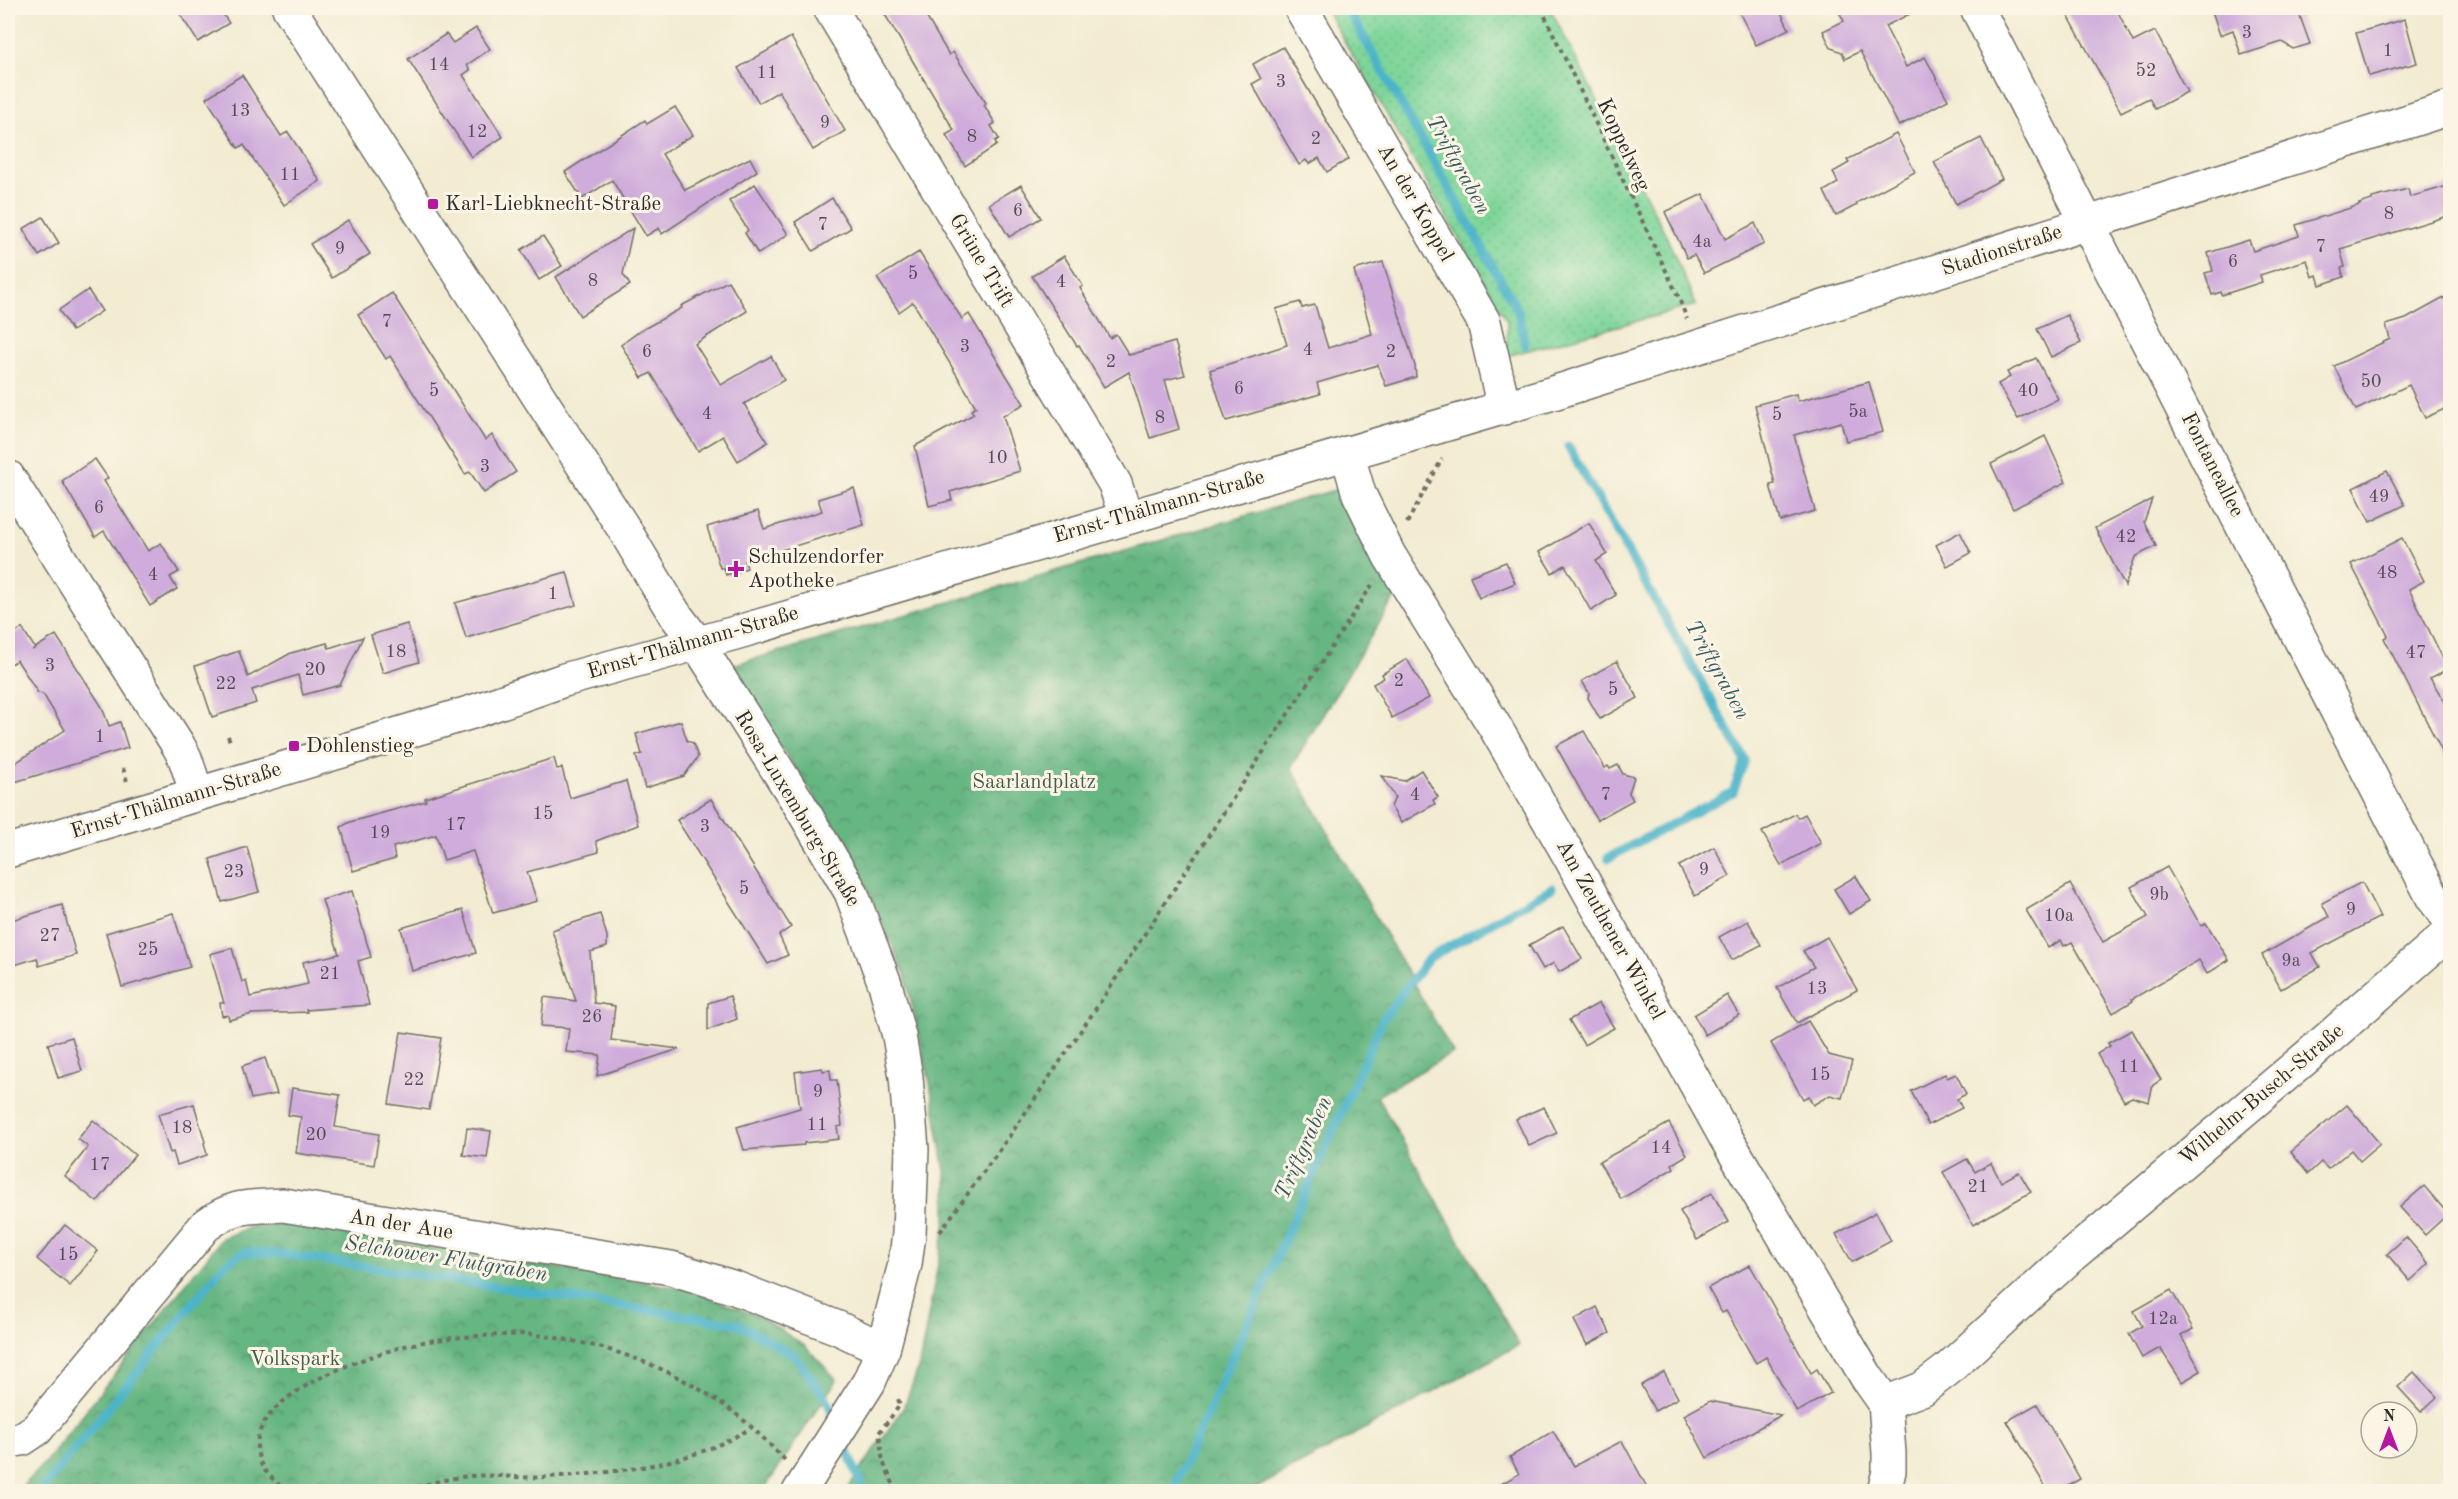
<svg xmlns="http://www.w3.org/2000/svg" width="2458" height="1499" font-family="'Old Standard TT',serif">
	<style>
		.grass { fill: url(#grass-dots); stroke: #548062; stroke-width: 1.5 }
		.forest { fill: url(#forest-crowns); stroke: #487056; stroke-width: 1.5 }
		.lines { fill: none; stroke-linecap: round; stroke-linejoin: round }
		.stream { stroke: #4bb4c9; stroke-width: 9 }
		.building { fill: #cfacdb }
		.minor-casing { stroke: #716f66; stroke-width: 36 }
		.path { stroke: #716f66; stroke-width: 4; stroke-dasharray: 4.5 4.5; stroke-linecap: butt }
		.minor { stroke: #fff; stroke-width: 33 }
		.poi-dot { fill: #b5179e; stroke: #fcf5e5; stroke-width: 2 }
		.labels { text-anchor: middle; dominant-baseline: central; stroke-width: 6; stroke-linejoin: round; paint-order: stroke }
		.number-label { font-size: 18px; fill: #544b57 }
		.street-label { font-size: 21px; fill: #2b2b2b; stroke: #fcf5e5 }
		.poi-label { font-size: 21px; fill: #2b2b2b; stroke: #fcf5e5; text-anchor: start }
		.park-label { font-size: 21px; fill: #445e4c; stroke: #fcf5e5 }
		.water-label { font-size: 22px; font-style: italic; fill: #365b62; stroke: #fcf5e5 }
	</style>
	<defs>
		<pattern id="grass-dots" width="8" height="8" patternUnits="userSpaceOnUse" patternTransform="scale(1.5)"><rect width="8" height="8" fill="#7ed59a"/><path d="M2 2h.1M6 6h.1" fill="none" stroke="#6db785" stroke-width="1.8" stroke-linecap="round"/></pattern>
		<pattern id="forest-crowns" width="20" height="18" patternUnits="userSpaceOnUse" patternTransform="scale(1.5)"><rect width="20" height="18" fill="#66b682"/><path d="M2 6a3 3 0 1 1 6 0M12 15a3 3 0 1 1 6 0" fill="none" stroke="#54946b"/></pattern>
	</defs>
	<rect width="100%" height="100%" fill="#fcf5e5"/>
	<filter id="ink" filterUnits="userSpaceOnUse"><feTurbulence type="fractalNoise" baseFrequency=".0167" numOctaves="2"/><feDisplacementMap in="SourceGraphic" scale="12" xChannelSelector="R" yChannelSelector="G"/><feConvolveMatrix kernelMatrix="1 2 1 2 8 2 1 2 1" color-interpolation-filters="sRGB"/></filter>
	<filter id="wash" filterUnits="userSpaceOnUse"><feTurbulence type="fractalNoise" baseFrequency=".008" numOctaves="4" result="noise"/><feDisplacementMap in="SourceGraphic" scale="24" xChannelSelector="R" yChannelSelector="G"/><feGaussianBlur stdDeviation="1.35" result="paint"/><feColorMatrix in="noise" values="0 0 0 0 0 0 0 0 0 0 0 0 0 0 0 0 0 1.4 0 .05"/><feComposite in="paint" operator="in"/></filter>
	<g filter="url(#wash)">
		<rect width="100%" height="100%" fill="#f3ecd3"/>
		<polygon class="grass" points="1325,8 1550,8 1665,233 1696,305 1507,356 1507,321"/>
		<g class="forest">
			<polygon points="1338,489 1395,597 1291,767 1453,1053 1377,1096 1519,1345 1251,1491 846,1491 904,1407 919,1366 946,1221 946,1177 930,1083 905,975 866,885 817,800 726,667"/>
			<polygon points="287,1224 687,1289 761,1317 805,1346 837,1380 763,1491 17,1492 46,1461 222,1238 252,1226"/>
		</g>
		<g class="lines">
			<g class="stream">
				<polyline points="1347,8 1518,311 1525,345"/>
				<polyline points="1568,446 1745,760 1733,792 1608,858"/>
				<polyline points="842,1437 864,1492"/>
				<polyline points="40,1492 224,1265 244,1252 282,1254 739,1324 794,1355 826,1398 835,1421"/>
				<polyline points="1172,1492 1383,1019 1429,958 1552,888"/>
			</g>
		</g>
		<g id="blocks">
			<g class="building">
				<polygon points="176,8 219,8 229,23 198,42"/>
				<polygon points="881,8 921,8 949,55 953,52 986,103 984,105 995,123 991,126 999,139 995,141 997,145 965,166 946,135 954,130"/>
				<polygon points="1737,8 1779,8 1789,29 1756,45"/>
				<polygon points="1837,8 1922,8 1885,26 1906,67 1925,57 1948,100 1899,126 1860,51 1845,59 1842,52 1831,48 1823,31 1844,21"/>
				<polygon points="2064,8 2116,8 2133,42 2155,31 2187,92 2155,109 2149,98 2121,112"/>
				<polygon points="2211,8 2297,8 2310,44 2293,49 2282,42 2241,55 2233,30 2220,35"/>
				<polygon points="2405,19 2417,63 2369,76 2356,33"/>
				<polygon points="476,28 490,49 467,65 470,70 463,75 503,137 471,157 408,59 446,34 453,43"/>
				<polygon points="791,37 845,131 813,150 779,91 759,103 738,68"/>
				<polygon points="1283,47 1349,159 1327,172 1319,158 1309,164 1306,160 1299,165 1252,84 1261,79 1253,64"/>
				<polygon points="242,75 281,136 288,132 320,181 284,205 244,145 238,148 206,98"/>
				<polygon points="675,107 693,135 662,154 685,190 750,158 757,171 662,234 659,228 646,236 612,180 582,199 565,172 645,120 647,124"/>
				<polygon points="1896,134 1915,172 1856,203 1857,205 1836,216 1824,191 1838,183 1833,172 1849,163 1847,160"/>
				<polygon points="1981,138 2002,179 1956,204 1934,162"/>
				<polygon points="755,184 788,234 758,254 745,233 748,230 729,201"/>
				<polygon points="1021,185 1041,218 1009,237 989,204"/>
				<polygon points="2451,185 2451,215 2340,249 2345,267 2341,268 2344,277 2320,285 2317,275 2312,277 2307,260 2260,275 2262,282 2222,295 2221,292 2212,295 2205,273 2213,271 2208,253 2249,240 2253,251 2299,236 2296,225 2360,205 2359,204 2372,200 2372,198 2408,189 2410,197"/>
				<polygon points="1703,194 1725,239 1755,223 1764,244 1704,273 1694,255 1687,258 1665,212"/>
				<polygon points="832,198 851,228 813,251 795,222"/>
				<polygon points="43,217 59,243 39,256 23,229"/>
				<polygon points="348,220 370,254 332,278 310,244"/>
				<polygon points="633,228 623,274 630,285 580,316 556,277"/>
				<polygon points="543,236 562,266 539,280 521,250"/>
				<polygon points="919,252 962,319 969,314 1024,404 1003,416 1020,471 950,492 952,500 929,506 915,446 974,414 971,410 976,407 913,302 899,312 877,278"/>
				<polygon points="1064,256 1083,286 1080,288 1110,338 1116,334 1129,355 1175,342 1185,375 1165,380 1179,429 1150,438 1129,372 1104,387 1079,345 1077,346 1032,276"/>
				<polygon points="1383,262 1415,366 1416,377 1386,386 1378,365 1317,383 1320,394 1226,421 1210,370 1287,345 1276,309 1300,302 1302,308 1315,305 1328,348 1372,334 1354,270"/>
				<polygon points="728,281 747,311 695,344 721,385 771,356 784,380 744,404 768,442 738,461 723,436 698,451 651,373 642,378 621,345 640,331 682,308 681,306"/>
				<polygon points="88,290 102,311 72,331 59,310"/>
				<polygon points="392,293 485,440 492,435 516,472 484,493 470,472 465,474 390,356 386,359 358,315"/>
				<polygon points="2451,294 2451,406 2425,418 2409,385 2356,410 2334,366 2390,339 2386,325 2406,319"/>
				<polygon points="2067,315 2081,343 2051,357 2037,329"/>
				<polygon points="2036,358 2058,399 2018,419 1998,384 2010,377 2007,372"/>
				<polygon points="1869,382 1883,432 1846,441 1841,422 1794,435 1815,511 1780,521 1770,485 1775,484 1755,405 1796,394 1798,401"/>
				<polygon points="2045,436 2066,482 2013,509 1991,464"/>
				<polygon points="95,459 108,478 104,481 148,551 161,543 179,572 170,577 177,589 150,606 104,531 95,537 62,481"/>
				<polygon points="2387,471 2405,505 2370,522 2353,488"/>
				<polygon points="854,488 864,525 745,561 747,568 726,575 724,568 720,568 707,527 758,511 764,529 822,511 818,499"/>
				<polygon points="2152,499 2144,522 2156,546 2135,557 2125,586 2095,528"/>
				<polygon points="1589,523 1607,554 1596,561 1616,595 1591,611 1565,565 1552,573 1539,552"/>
				<polygon points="1960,532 1971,553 1947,566 1936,545"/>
				<polygon points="2402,538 2424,581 2409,589 2448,669 2430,678 2451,712 2451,769 2384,638 2388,636 2351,564"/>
				<polygon points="1506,562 1515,583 1479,598 1470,576"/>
				<polygon points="567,572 576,605 466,638 455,603"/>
				<polygon points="407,624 419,662 383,673 371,635"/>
				<polygon points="22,628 35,648 32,650 56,635 102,707 109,726 120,722 128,748 8,784 8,768 65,730 43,694 38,693 17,660 8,666 8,638"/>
				<polygon points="363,637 340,685 303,695 298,675 252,690 256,703 212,717 195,666 239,651 248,677 291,653 327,643 329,648"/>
				<polygon points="1407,659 1429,698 1392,718 1373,684 1384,678 1382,674"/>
				<polygon points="1617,661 1638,698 1600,719 1588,698 1589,693 1582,681"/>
				<polygon points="681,721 687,741 693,743 698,757 684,776 645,788 636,756 642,754 636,734"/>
				<polygon points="1584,731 1605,768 1608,766 1610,769 1618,765 1623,774 1634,777 1629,793 1633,800 1597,820 1556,746"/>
				<polygon points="554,758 557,769 562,768 570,798 626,781 638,825 596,841 599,852 527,872 537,901 493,913 473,851 444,860 436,835 393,847 395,859 353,871 341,827 350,822 426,801 425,798"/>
				<polygon points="1421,770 1438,797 1433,800 1435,804 1401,823 1391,807 1395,797 1382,776 1404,781"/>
				<polygon points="711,799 791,927 779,935 788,955 768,964 677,820"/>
				<polygon points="1795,814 1798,818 1805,814 1821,843 1781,865 1762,832"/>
				<polygon points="247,847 259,892 222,902 210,859"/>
				<polygon points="1714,847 1730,876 1695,896 1679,866"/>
				<polygon points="2167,867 2201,926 2206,923 2229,960 2207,974 2199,960 2132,999 2133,1001 2113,1013 2072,942 2064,946 2061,940 2048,948 2026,910 2070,884 2103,942 2148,917 2131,887"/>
				<polygon points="1856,876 1871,901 1849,914 1834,889"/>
				<polygon points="2362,882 2380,917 2312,953 2320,967 2281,989 2262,955 2329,917 2322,903"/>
				<polygon points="352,891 371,957 358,961 369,1005 306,1010 307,1012 252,1014 229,1020 228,1015 222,1016 220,1003 224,1003 210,954 232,948 242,982 246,980 250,997 308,984 303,962 339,954 322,900"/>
				<polygon points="62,905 76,955 39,966 37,958 8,967 8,921"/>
				<polygon points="463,910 476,953 412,971 401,928"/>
				<polygon points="173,913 190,967 122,987 106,933"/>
				<polygon points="600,914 607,936 607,947 590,952 594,1003 615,1006 611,1040 679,1049 597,1076 600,1055 566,1052 569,1028 541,1026 544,997 576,1001 552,930"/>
				<polygon points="1748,921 1761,945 1732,960 1719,937"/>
				<polygon points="1563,926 1582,959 1559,972 1554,963 1543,969 1529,945"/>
				<polygon points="1827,937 1857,990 1797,1023 1777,988 1814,967 1803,951"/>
				<polygon points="1727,995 1739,1015 1705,1035 1694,1015"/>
				<polygon points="730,996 737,1019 708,1030 708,1003"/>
				<polygon points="1599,1003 1614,1028 1584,1045 1569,1020"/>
				<polygon points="1808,1021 1829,1055 1852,1061 1842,1098 1830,1095 1813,1105 1808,1096 1803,1099 1771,1043"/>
				<polygon points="2132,1030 2161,1080 2153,1085 2149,1102 2132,1097 2124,1101 2097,1054 2110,1046 2108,1043"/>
				<polygon points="401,1032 441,1038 429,1110 389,1104"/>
				<polygon points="72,1037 82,1071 58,1078 48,1044"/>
				<polygon points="265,1058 277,1094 251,1099 242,1066"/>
				<polygon points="822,1068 823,1071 830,1070 831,1080 837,1080 842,1126 837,1127 839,1139 804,1143 804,1145 744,1150 737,1127 800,1108 795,1072"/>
				<polygon points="1945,1074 1947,1078 1956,1074 1966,1094 1957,1099 1962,1108 1928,1125 1911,1091"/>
				<polygon points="292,1088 340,1095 335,1127 379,1134 374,1165 296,1153 301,1117 288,1115"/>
				<polygon points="194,1104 205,1142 204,1143 207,1155 177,1165 173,1152 170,1153 158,1114"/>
				<polygon points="2347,1105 2380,1144 2360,1161 2351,1150 2328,1169 2321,1162 2308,1174 2291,1152"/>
				<polygon points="1544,1107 1557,1133 1529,1146 1516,1119"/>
				<polygon points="93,1120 135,1155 97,1202 65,1176 88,1147 78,1139"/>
				<polygon points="1669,1123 1687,1155 1672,1164 1674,1168 1621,1199 1599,1162"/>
				<polygon points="467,1128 491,1131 487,1158 463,1155"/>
				<polygon points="1967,1159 1975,1172 1991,1163 2001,1182 2019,1172 2031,1192 1973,1225 1943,1172"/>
				<polygon points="2424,1186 2448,1214 2425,1235 2400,1207"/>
				<polygon points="1712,1193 1729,1222 1697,1240 1680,1211"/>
				<polygon points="1876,1212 1891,1241 1852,1262 1836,1234"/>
				<polygon points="65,1225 98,1251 70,1286 37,1259"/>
				<polygon points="2406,1237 2429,1264 2410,1281 2387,1254"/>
				<polygon points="1750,1265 1811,1373 1817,1369 1831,1393 1797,1412 1766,1357 1756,1363 1726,1311 1722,1313 1708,1288"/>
				<polygon points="2171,1290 2193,1329 2181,1336 2201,1371 2182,1382 2160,1348 2142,1358 2129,1334 2142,1326 2134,1311"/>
				<polygon points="1597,1307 1610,1333 1587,1345 1574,1320"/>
				<polygon points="1664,1372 1678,1398 1655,1411 1641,1385"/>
				<polygon points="2414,1372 2437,1397 2421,1412 2398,1387"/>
				<polygon points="1710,1401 1781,1415 1707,1458 1684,1415"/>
				<polygon points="2037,1404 2080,1479 2059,1491 2048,1491 2007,1421"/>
				<polygon points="1553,1431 1574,1466 1622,1441 1649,1491 1489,1491 1519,1474 1510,1457"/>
			</g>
		</g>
	</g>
	<g filter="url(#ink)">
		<use href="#blocks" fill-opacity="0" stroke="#716f66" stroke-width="1.5"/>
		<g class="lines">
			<g class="minor-casing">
				<g id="minor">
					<polyline points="289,8 624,529 674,613 697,643 798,802 851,892 885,984 899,1036 906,1077 912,1149 909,1234 905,1264 883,1349 869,1382 799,1492"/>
					<polyline points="830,8 1115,484 1126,517"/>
					<polyline points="1301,8 1484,322 1504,408"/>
					<polyline points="1977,8 2433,898 2450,920"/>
					<polyline points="1347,453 1359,494 1389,555 1495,727 1566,850 1726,1138 1866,1376 1885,1403 1889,1453 1889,1471 1884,1492"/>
					<polyline points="8,477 178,745 185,758 197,794"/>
					<polyline points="8,851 472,712 564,680 735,633 1553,393 2450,108"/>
					<polyline points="1885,1403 1922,1389 1947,1370 2071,1256 2308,1056 2450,932"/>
					<path d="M8,1441L22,1439L37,1429L205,1226C234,1204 249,1207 283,1205L671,1268L735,1288L838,1328L883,1349"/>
				</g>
			</g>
			<g class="path">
				<polyline points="1541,8 1678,296 1687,319"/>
				<polyline points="1407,523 1442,459"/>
				<polyline points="228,736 231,744"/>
				<polyline points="123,768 128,785"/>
				<polyline points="940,1232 1011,1134 1105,995 1372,585"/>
				<path d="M287,1492C279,1485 267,1475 262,1466C230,1401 362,1358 405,1346C437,1338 471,1336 504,1335C514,1335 525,1333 536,1335C608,1344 673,1367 732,1411C751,1425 768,1443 785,1460"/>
				<path d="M400,1492C423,1485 447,1478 471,1476C496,1474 520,1479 545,1477C616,1473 691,1466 752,1427"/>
				<polyline points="897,1492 883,1462 879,1433 900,1405 897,1396"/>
			</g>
			<use href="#minor" class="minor"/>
		</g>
	</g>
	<g class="poi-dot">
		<rect x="427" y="198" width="12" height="12" rx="3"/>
		<path d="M733 560h6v6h6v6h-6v6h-6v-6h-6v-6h6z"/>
		<rect x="288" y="740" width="12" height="12" rx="3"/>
	</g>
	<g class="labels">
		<g class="number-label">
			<text x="2247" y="33">3</text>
			<text x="2388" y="51">1</text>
			<text x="439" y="65">14</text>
			<text x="2146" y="71">52</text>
			<text x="767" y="73">11</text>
			<text x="1281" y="82">3</text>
			<text x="240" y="111">13</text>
			<text x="825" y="123">9</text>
			<text x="477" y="132">12</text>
			<text x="972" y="137">8</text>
			<text x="1316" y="139">2</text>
			<text x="290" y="175">11</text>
			<text x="1018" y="211">6</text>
			<text x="2389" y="214">8</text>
			<text x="823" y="225">7</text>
			<text x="1702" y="242">4a</text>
			<text x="2321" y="247">7</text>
			<text x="340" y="249">9</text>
			<text x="2233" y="262">6</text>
			<text x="913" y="274">5</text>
			<text x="593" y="281">8</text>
			<text x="1061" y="282">4</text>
			<text x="387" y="322">7</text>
			<text x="965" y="347">3</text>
			<text x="1308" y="350">4</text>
			<text x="647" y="352">6</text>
			<text x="1391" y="352">2</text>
			<text x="1111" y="362">2</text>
			<text x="2371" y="382">50</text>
			<text x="1239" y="389">6</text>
			<text x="434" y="391">5</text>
			<text x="2028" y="391">40</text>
			<text x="1858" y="412">5a</text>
			<text x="707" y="414">4</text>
			<text x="1777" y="415">5</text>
			<text x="1160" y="418">8</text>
			<text x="997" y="458">10</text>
			<text x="485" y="467">3</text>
			<text x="2379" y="497">49</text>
			<text x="99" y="508">6</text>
			<text x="2126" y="537">42</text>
			<text x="2387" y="573">48</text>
			<text x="153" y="575">4</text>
			<text x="553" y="594">1</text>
			<text x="396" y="652">18</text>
			<text x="2416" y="653">47</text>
			<text x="50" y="666">3</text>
			<text x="315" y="670">20</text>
			<text x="1399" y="681">2</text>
			<text x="226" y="684">22</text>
			<text x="1613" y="690">5</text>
			<text x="100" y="737">1</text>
			<text x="1415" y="795">4</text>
			<text x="1606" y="795">7</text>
			<text x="543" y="814">15</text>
			<text x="456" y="825">17</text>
			<text x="705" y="827">3</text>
			<text x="380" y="833">19</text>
			<text x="1704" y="870">9</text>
			<text x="234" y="872">23</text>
			<text x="744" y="889">5</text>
			<text x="2159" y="895">9b</text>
			<text x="2351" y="910">9</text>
			<text x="2059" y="916">10a</text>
			<text x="50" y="936">27</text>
			<text x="148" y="950">25</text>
			<text x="2291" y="961">9a</text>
			<text x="330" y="974">21</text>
			<text x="1817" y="989">13</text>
			<text x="592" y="1017">26</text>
			<text x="2129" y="1067">11</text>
			<text x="1820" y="1075">15</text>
			<text x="414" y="1080">22</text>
			<text x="818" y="1092">9</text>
			<text x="817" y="1125">11</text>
			<text x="182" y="1128">18</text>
			<text x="316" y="1135">20</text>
			<text x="1661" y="1148">14</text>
			<text x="100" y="1165">17</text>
			<text x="1978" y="1187">21</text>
			<text x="68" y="1255">15</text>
			<text x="2163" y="1319">12a</text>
		</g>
		<g class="street-label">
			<text transform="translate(1623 145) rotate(65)">Koppelweg</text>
			<text transform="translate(1415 203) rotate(60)">An der Koppel</text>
			<text transform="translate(2002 251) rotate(-18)">Stadionstraße</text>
			<text transform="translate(981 261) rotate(59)">Grüne Trift</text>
			<text transform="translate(2212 465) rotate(63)">Fontaneallee</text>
			<text transform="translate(1159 507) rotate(-16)">Ernst-Thälmann-Straße</text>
			<text transform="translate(693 643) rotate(-16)">Ernst-Thälmann-Straße</text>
			<text transform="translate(176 801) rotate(-17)">Ernst-Thälmann-Straße</text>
			<text transform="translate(797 809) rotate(59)">Rosa-Luxemburg-Straße</text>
			<text transform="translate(1610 930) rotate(61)">Am Zeuthener Winkel</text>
			<text transform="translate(2262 1095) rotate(-40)">Wilhelm-Busch-Straße</text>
			<text transform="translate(401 1225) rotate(9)">An der Aue</text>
		</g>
		<g class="poi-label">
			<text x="445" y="204">Karl-Liebknecht-Straße</text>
			<text x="748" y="557">Schulzendorfer<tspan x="748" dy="24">Apotheke</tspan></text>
			<text x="306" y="746">Dohlenstieg</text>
		</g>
		<g class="park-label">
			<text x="1034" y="782">Saarlandplatz</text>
			<text x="295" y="1359">Volkspark</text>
		</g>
		<g class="water-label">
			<text transform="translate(1458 165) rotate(61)">Triftgraben</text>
			<text transform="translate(1717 670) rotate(61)">Triftgraben</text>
			<text transform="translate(1304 1148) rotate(-66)">Triftgraben</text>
			<text transform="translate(446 1259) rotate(9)">Selchower Flutgraben</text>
		</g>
	</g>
	<rect width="2458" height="1499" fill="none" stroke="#fcf5e5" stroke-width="30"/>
	<g transform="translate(2389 1430)"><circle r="28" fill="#fcf5e5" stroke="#a8a49b" stroke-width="1.5"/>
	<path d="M0-4.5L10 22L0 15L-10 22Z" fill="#b5179e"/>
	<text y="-9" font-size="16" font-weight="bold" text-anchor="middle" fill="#2b2b2b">N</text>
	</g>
</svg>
